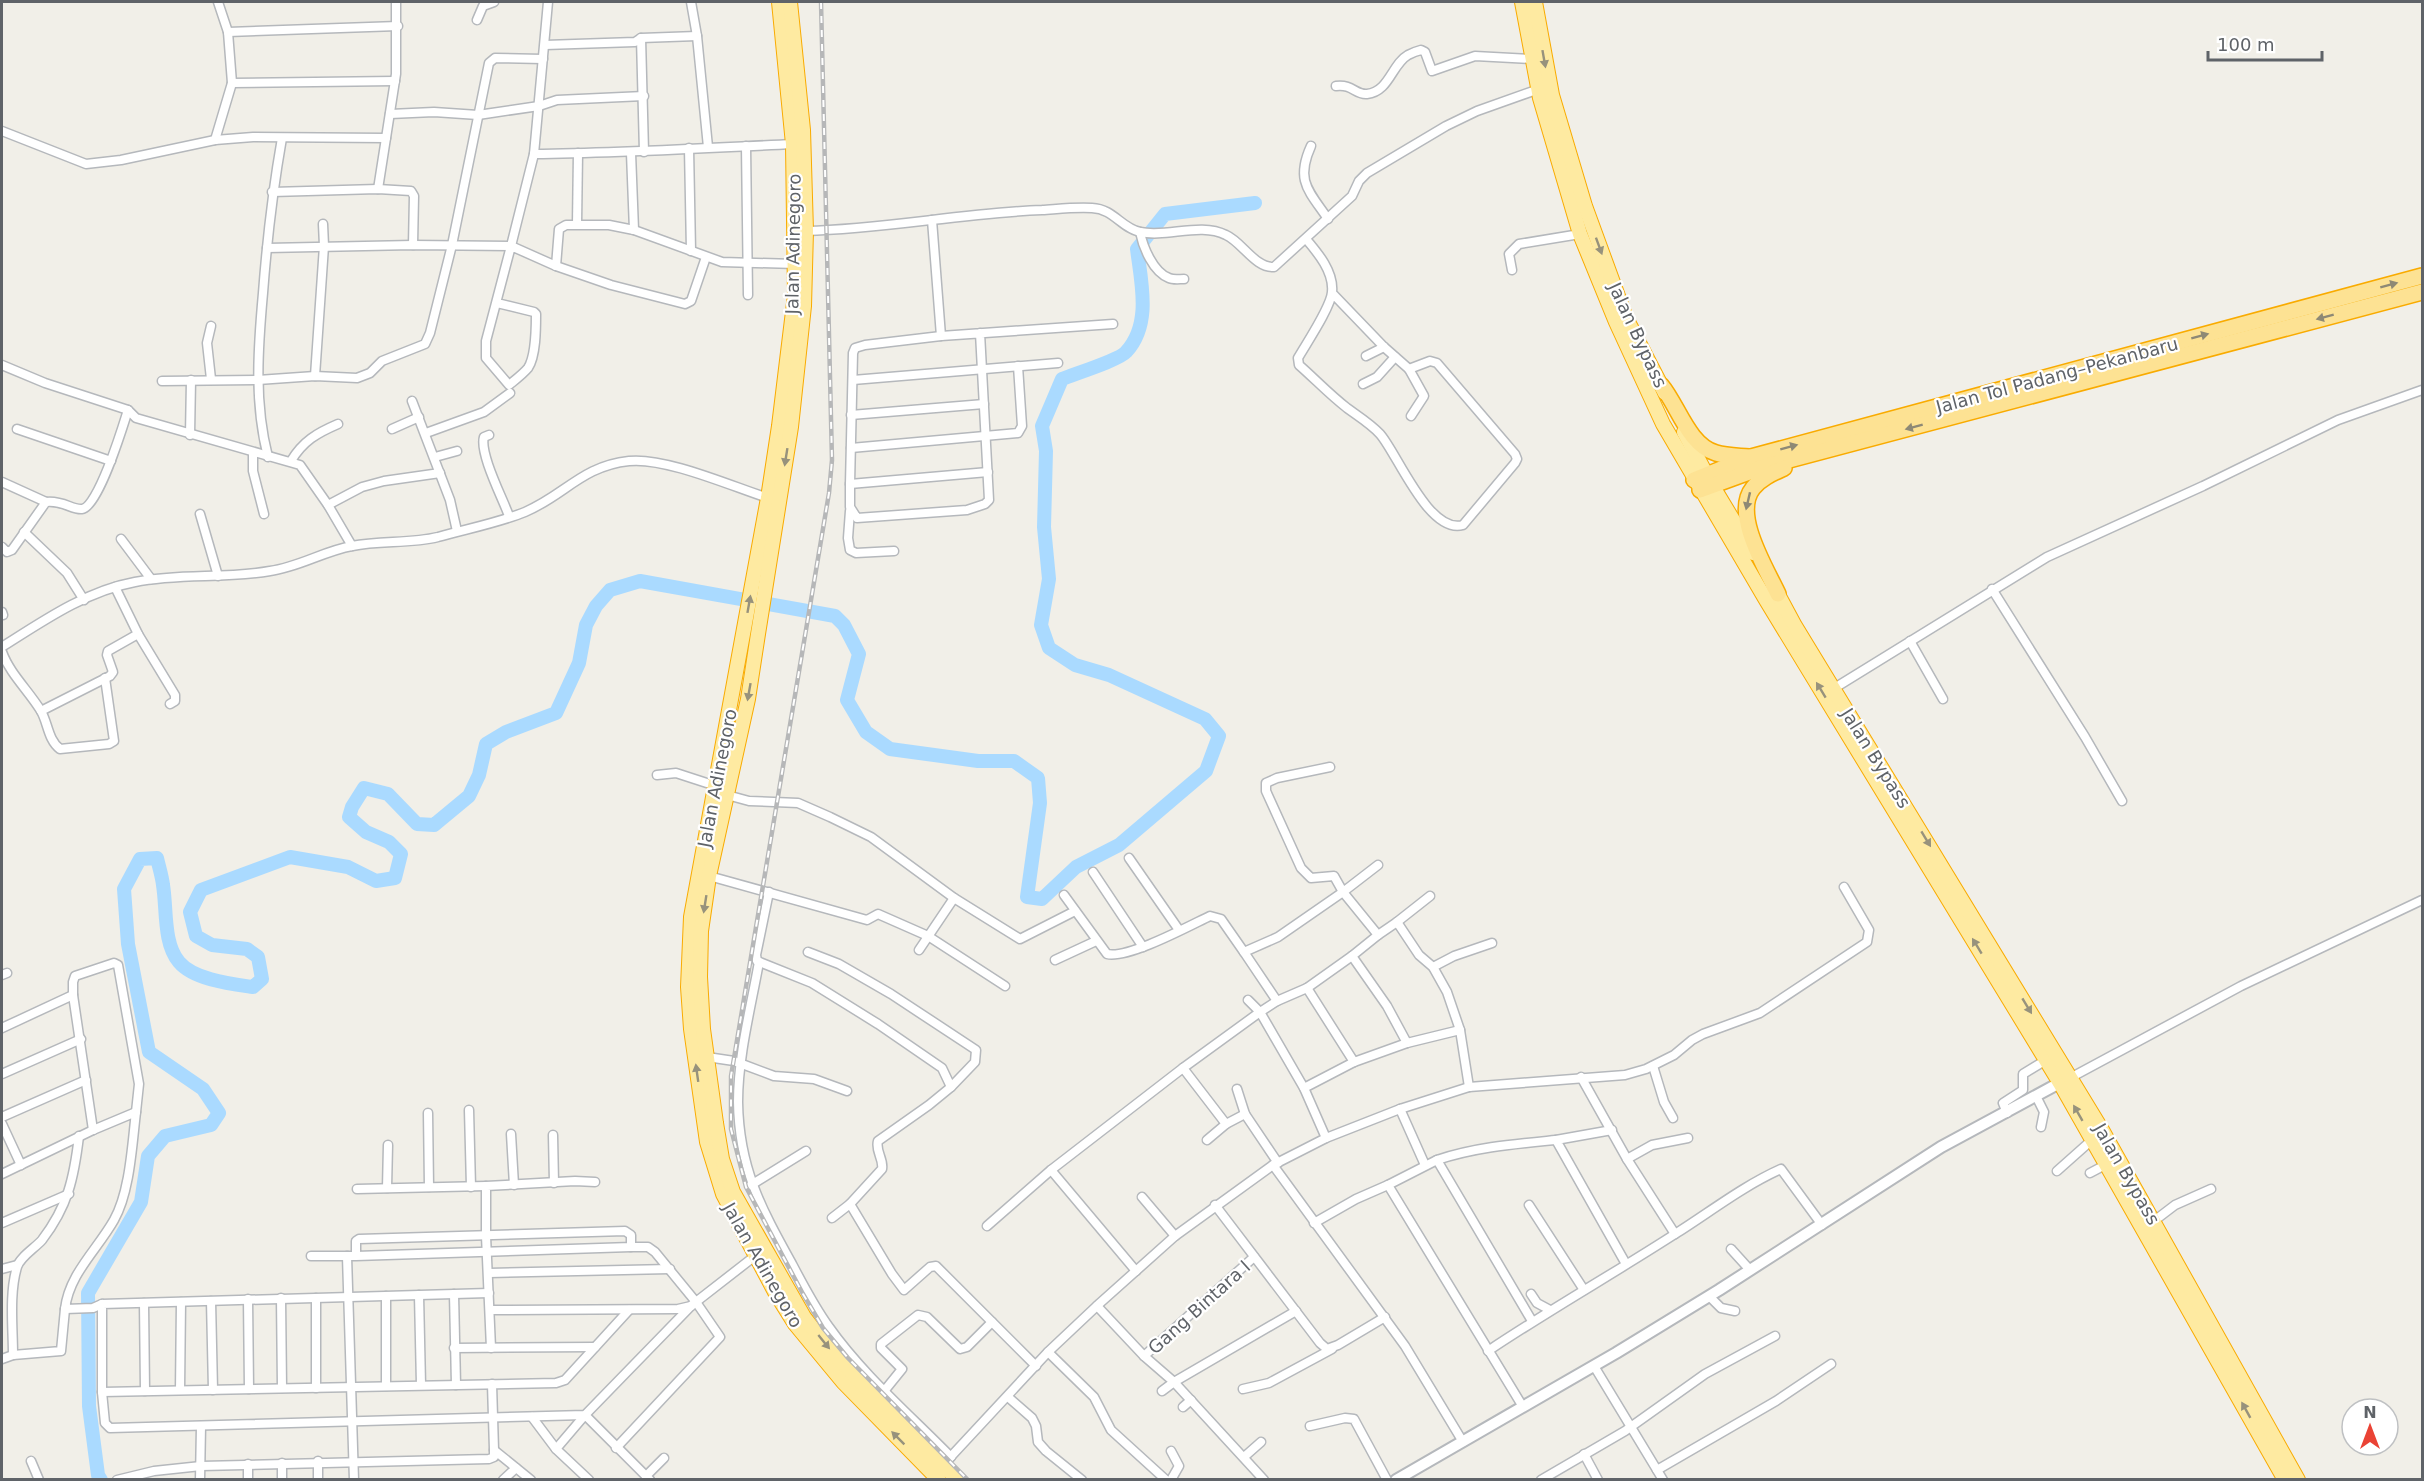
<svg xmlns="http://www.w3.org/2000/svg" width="2424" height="1481" font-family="'DejaVu Sans',sans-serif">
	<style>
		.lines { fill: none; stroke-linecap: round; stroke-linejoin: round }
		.river { stroke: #aadaff; stroke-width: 14 }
		.minor-casing { stroke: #b5b8bc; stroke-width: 11 }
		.tertiary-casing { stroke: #b5b8bc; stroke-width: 14 }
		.trunk-casing { stroke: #f9ab00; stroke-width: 16 }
		.motorway-casing { stroke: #f9ab00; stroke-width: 18 }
		.minor { stroke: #fff; stroke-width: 8 }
		.tertiary { stroke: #fff; stroke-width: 10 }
		.trunk { stroke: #feeaa1; stroke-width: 14 }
		.motorway { stroke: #fde293; stroke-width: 15 }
		.rail-casing { stroke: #b6b7b8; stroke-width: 4.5 }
		.rail { stroke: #fff; stroke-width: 2; stroke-dasharray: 7; stroke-linecap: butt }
		.oneway { fill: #97927c }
		.oneway2 { fill: #8e8975 }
		.labels { text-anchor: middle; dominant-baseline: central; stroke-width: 4.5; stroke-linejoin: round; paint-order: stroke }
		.street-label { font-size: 18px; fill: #5f6368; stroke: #fff }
	</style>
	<rect width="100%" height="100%" fill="#f1efe8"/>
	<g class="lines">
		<path class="river" d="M101,1480L98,1475L89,1406L88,1293L141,1202L148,1156L165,1136L211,1125L219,1113L203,1089L149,1052L128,944L124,889L140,859L157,858C159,867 162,876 163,885C167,909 163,943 179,962C194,980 232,984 253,987L262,979L258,957L247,949L212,945L196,936L190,912L201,890L290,857L348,867L376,881L395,878L401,854L389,842L366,832L349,817L352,807L364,788L388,794L417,824L434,825L469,796L479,775L486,744L506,732L556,713L579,663L586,625L596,606L610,590L640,581L835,616L844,625L859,654L847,700L866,732L890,749L978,761H1014L1038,778L1040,803L1027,897L1042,899L1076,867L1119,845L1206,771L1219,736L1205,719L1109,675L1075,665L1049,648L1041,625L1049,579L1044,527L1046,451L1042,426L1062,379C1074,374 1119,360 1126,352C1152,324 1141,282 1137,249L1165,214L1255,203"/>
		<g class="minor-casing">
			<g id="minor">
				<polyline points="218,2 228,32 232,83 395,81"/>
				<polyline points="691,2 697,36 708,147"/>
				<polyline points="477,20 483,6 494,2"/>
				<polyline points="228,32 398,26"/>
				<polyline points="641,38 644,152"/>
				<polyline points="545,45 635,42 641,38 697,36"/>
				<path d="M1336,86C1353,84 1355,95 1367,94C1389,92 1392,64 1408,55C1412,53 1417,51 1421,50L1425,52L1432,71L1475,56L1532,59"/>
				<polyline points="390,114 434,112 478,115 539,106 557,100 644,96"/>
				<polyline points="2,131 86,164 121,160 215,140 253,137 386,138 396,74 396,2"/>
				<polyline points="215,140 232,83"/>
				<polyline points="746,146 748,295"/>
				<path d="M1311,146C1295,181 1309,191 1328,219"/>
				<polyline points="689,148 691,251"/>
				<polyline points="631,153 634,230"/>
				<path d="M534,154C621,153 707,148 793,144"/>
				<polyline points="378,189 386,138"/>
				<polyline points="272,192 378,189 411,191 414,196 413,245"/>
				<polyline points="932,220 941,336"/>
				<polyline points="577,224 578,153"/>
				<path d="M806,231C885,229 963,213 1042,210C1058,209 1075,207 1092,208C1114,209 1121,228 1140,232C1167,238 1200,222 1226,235C1242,242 1255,268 1274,267L1352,196L1359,181L1367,173L1446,126L1477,111L1539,89"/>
				<path d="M1140,232C1143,247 1153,272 1169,278C1173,280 1179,279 1184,279"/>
				<path d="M1306,239C1318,253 1334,272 1332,292C1331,307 1306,344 1298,358L1299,365C1315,379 1330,395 1347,408C1358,416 1371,424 1380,434C1397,453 1429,535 1463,525L1515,463L1517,459L1515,454L1437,363L1430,361L1409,369L1384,347L1333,294"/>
				<polyline points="267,248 413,245 511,246 534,154 548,2"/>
				<polyline points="556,266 559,229 566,225 609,225 634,230 722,262 796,264"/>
				<polyline points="1512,270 1509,254 1519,244 1580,234"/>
				<path d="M497,303L534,312L536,314C536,329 536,356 528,368C523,374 515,380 509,385L486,358V341L511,246L556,266L611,285L685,304L691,301L706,257"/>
				<polyline points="980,333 989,500 985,504 967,510 857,518 850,507 850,484 853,353 855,348 865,345 941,336 1113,324"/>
				<polyline points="1366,356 1384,347"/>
				<polyline points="2,365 45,383 128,410 136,418 300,465 328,505 352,546"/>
				<polyline points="1409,369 1424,396 1411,416"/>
				<polyline points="315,376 324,246 323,224"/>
				<polyline points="211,379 207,343 211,326"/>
				<polyline points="853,380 1058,363"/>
				<polyline points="162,381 258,380 315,376 357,378 370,373 382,361 425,344 430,333 452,245 489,63 495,58 543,59"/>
				<polyline points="1363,384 1377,377 1395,357"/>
				<polyline points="412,401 450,500 457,531"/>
				<polyline points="851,415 984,404"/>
				<polyline points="17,429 111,461"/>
				<polyline points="392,429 419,417"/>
				<polyline points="426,433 484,412 510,393"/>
				<polyline points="190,435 191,380"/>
				<path d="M489,435L484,437C479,453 503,499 509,516"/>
				<polyline points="851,448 1018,433 1022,426 1018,366"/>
				<polyline points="253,453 253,471 264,514"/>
				<path d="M268,457C254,403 258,348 263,293C267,240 273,189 282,138"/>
				<polyline points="435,457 457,451"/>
				<path d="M291,461C303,441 317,433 338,424"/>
				<polyline points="2,482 46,502"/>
				<polyline points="850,484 988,472"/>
				<polyline points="328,505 362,487 384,481 440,473"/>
				<polyline points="850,511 848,538 850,550 856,553 894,551"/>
				<polyline points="200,514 218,576"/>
				<polyline points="24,532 67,573 84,600"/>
				<polyline points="121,539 151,579"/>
				<path d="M2,547L7,552L12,550L46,502C63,500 72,510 82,509C98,508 123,426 128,410"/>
				<polyline points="1992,589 2085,737 2122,801"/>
				<polyline points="2,612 3,615"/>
				<polyline points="138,634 175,695 175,701 170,704"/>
				<polyline points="1910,641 1943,699"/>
				<path d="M2,647C43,621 86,591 135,582C180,573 226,579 270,571C299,567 324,551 352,546C380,540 410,544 438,537C466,529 498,523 525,512C565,495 582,466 629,461C665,457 731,486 768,498"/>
				<path d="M2,652C10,674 29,691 41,711C48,723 48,740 60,749L109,744L114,741L105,678"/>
				<polyline points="1833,689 2047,557 2203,486 2338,420 2422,390"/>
				<polyline points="41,711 110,676 113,672 107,655 108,651 138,634 115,587"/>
				<polyline points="1330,767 1277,778 1266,783 1266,791 1301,868 1311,878 1334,876 1343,892 1378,865"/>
				<polyline points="657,775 676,773 716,786"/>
				<polyline points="727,795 749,801 798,803 830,817 871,837 954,898 1020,939 1075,911"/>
				<polyline points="1129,858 1179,930"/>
				<polyline points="1093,872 1143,947"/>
				<polyline points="709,876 867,920 878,914 928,936 1005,986"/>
				<path d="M769,892L756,955L757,961L812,983L878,1024L942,1068L951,1087L929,1105L878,1141C875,1151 884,1159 882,1169L850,1204L892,1274L904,1290L930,1267L936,1266L1036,1366"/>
				<path d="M1064,895L1107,954C1128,959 1189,926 1210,916L1221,919L1244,952"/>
				<polyline points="1397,922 1430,896"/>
				<polyline points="1378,935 1352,956 1387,1006 1407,1043 1460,1030"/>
				<polyline points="919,950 954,898"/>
				<polyline points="808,952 839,964 891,994 976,1050 975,1062 951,1087"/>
				<polyline points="1055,960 1096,941"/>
				<path d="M759,962C751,1007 738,1056 738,1102C739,1168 761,1208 792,1264C803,1285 815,1308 829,1327C862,1374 911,1416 951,1457"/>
				<polyline points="1433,967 1454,956 1492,943"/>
				<polyline points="2,975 7,973"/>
				<polyline points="1307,988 1352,956"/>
				<polyline points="73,995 73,982 75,976 114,963 118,965 139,1084 136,1112"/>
				<polyline points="1248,1000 1260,1012 1183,1068 1226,1124 1245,1114 1278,1163"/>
				<polyline points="1277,1001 1244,952 1278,937 1343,892 1378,935 1397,922 1419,955 1433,967 1447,992 1460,1030 1469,1087"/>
				<polyline points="2,1028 73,995 93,1130"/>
				<polyline points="707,1057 734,1061 774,1076 814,1079 847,1091"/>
				<polyline points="1653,1066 1664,1102 1673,1118"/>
				<polyline points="2,1074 81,1039"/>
				<polyline points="1581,1077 1627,1159 1675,1234"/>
				<polyline points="2070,1078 2241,986 2422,900"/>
				<polyline points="1304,1088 1354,1062 1407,1043"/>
				<polyline points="1237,1089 1245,1114"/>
				<polyline points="2036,1096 2044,1112 2041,1127"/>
				<polyline points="1400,1109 1425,1165"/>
				<polyline points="469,1110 471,1187"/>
				<polyline points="428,1113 429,1187"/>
				<polyline points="2007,1113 2003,1103 2023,1090 2023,1074 2046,1060"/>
				<polyline points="2,1117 86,1080"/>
				<polyline points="2,1124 21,1165"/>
				<polyline points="1612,1130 1556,1140 1626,1264"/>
				<polyline points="511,1134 514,1185"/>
				<polyline points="553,1135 554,1183"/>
				<polyline points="1326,1138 1304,1088 1260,1012 1277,1001 1307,988 1354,1062"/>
				<polyline points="1207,1140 1226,1124"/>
				<polyline points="1627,1159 1652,1145 1688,1138"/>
				<path d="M1437,1160C1476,1147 1515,1144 1556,1140"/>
				<polyline points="1273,1165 1405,1346 1463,1442"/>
				<polyline points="1051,1170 1136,1271"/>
				<polyline points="2057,1171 2093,1139"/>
				<polyline points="2090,1173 2107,1164"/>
				<path d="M2,1174L93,1130L136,1112C132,1145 130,1192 114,1220C97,1250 69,1274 65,1309L93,1308L102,1304"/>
				<polyline points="751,1185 806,1151"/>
				<polyline points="387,1188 388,1145"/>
				<polyline points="357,1189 486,1186"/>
				<polyline points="1142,1197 1175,1236"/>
				<polyline points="1215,1205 1320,1343 1327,1349 1338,1345 1385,1317"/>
				<polyline points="1529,1205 1584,1290"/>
				<polyline points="832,1218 850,1204"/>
				<polyline points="2154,1221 2175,1205 2211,1189"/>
				<polyline points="2,1223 69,1194"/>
				<polyline points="1314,1223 1356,1199 1388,1185"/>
				<polyline points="987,1226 1051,1170 1183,1068"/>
				<polyline points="1731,1249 1750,1270"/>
				<polyline points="311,1256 356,1256 631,1247 631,1235 625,1231 359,1239 356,1241 356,1256"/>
				<polyline points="347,1256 354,1480"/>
				<polyline points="2,1269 17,1265"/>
				<polyline points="489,1273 670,1269"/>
				<polyline points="489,1293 102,1304 102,1392 105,1423 110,1428 585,1415 692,1305 755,1256"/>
				<polyline points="454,1294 456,1385"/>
				<polyline points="1531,1294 1537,1303 1550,1310"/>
				<polyline points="419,1295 421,1385"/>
				<polyline points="1709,1296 1721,1308 1735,1311"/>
				<polyline points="281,1298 282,1388"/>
				<polyline points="316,1298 316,1388"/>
				<polyline points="248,1299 249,1389"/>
				<polyline points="211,1301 213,1390"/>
				<polyline points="144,1303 145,1391"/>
				<polyline points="1097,1306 1144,1356 1174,1382 1296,1311"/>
				<polyline points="490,1310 678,1309 691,1306"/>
				<polyline points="454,1348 595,1347"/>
				<polyline points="491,1348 486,1236 486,1186 575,1181 595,1182"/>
				<path d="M1488,1351C1549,1310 1613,1274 1675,1234C1710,1212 1743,1186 1781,1169L1822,1225"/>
				<polyline points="1048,1352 1094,1397 1111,1430 1166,1480"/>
				<path d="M13,1355C13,1328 9,1293 17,1267C20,1257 35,1248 42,1240C68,1206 74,1178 79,1136"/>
				<polyline points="1144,1356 1254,1257"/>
				<polyline points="2,1359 13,1355 61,1351 65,1309"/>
				<polyline points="1594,1366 1657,1470 1776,1401 1831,1364"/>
				<polyline points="492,1384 494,1450"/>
				<polyline points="386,1386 386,1296"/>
				<polyline points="1243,1389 1269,1383 1332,1349"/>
				<polyline points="180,1390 181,1302"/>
				<polyline points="885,1390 902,1369 881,1348 881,1344 918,1315 927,1317 960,1349 967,1347 992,1322"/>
				<polyline points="1162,1391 1174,1382 1264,1480"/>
				<polyline points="102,1392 556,1383 565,1380 629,1310"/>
				<polyline points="1008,1397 1032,1418 1036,1426 1038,1442 1046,1451 1082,1480"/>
				<polyline points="1183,1407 1191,1400"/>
				<polyline points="1523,1407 1388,1185 1437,1160 1532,1321"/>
				<polyline points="532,1417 556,1449"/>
				<polyline points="1310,1426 1345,1418 1354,1419 1387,1480"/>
				<polyline points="616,1448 720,1337 696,1302 655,1252 648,1247 631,1247"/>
				<polyline points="1171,1451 1179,1466 1171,1480"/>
				<polyline points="1584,1454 1598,1480"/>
				<polyline points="1244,1457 1261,1442"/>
				<polyline points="31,1461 39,1480"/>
				<polyline points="318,1461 318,1480"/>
				<polyline points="282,1463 282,1480"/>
				<polyline points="943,1465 1048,1352 1100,1303 1175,1236 1273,1165 1326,1138 1400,1109 1469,1087 1625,1075 1646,1069 1674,1055 1692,1040 1703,1034 1760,1013 1867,942 1869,930 1844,887"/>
				<polyline points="1657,1470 1663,1480"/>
				<polyline points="646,1476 664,1458"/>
				<polyline points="117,1480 154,1471 201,1466 489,1459 494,1457 494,1450 531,1480"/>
				<polyline points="200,1480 201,1426"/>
				<polyline points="248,1480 248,1464"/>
				<polyline points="503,1480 516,1468"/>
				<polyline points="589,1480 556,1449 585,1415 650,1480"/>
				<polyline points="1541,1480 1625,1431 1705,1374 1775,1336"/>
			</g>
		</g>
		<g class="tertiary-casing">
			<polyline id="tertiary" points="1396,1480 1616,1353 1719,1290 1941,1147 2065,1080"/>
		</g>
		<g class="trunk-casing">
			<g id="trunk">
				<polyline points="779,2 793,144 795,295 779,426 768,498 691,917 688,987 691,1029 707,1142 723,1194 775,1292 795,1324 843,1382 939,1480"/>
				<polyline points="790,2 803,130 806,231 804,306 791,427 758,634 748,699 709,876 701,931 700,977 703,1029 716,1123 722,1159 733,1192 804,1317 828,1348 870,1392 958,1480"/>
				<polyline points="1522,2 1540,98 1580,234 1616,322 1663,424 1766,600 2060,1083 2285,1480"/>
				<polyline points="1535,2 1552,95 1585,206 1626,318 1665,393"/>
				<polyline points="1684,432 1712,485 1753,553"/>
				<polyline points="1773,585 1795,626 2102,1130 2298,1480"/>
			</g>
		</g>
		<g class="motorway-casing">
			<g id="motorway">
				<path d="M1661,385C1678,405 1688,445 1716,453C1726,456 1738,456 1749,457"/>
				<polyline points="1694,480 1751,457 2422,276"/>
				<polyline points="1700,490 1763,467 2422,292"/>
				<path d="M1778,594C1766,568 1732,514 1753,488C1761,478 1773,473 1784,468"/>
			</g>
		</g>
		<use href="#minor" class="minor"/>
		<use href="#tertiary" class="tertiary"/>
		<use href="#trunk" class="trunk"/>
		<use href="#motorway" class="motorway"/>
		<g class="rail-casing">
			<polyline id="rail" points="821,2 832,460 829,493 731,1076 731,1129 746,1187 803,1294 823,1328 848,1358 968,1480"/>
		</g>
		<use href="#rail" class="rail"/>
	</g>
	<defs><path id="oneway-solid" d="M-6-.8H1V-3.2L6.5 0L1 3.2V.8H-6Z" transform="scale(1.5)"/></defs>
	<g class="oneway">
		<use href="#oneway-solid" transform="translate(1544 59) rotate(80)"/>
		<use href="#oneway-solid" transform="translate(1599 246) rotate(70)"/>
		<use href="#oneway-solid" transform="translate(786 457) rotate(99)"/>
		<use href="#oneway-solid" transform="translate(749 604) rotate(-80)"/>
		<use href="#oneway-solid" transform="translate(1821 690) rotate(-121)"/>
		<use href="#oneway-solid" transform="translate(749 692) rotate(100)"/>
		<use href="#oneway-solid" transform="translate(1926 839) rotate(59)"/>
		<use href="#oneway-solid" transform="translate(705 904) rotate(99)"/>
		<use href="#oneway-solid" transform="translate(1977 946) rotate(-121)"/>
		<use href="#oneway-solid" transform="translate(2027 1006) rotate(59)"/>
		<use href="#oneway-solid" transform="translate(697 1073) rotate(-98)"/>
		<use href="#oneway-solid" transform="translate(2078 1113) rotate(-120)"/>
		<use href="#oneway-solid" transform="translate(824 1342) rotate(51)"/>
		<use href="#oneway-solid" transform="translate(2246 1410) rotate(-119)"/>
		<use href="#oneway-solid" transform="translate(898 1438) rotate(-135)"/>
	</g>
	<g class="oneway2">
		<use href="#oneway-solid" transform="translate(2389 285) rotate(-15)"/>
		<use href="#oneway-solid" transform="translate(2325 317) rotate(165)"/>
		<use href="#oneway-solid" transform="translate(2200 336) rotate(-15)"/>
		<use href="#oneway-solid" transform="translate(1914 427) rotate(165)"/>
		<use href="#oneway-solid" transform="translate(1789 447) rotate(-15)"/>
		<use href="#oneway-solid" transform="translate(1748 501) rotate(103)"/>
	</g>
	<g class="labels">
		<g class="street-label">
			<text transform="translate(793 244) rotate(-89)">Jalan Adinegoro</text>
			<text transform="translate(1638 335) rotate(65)">Jalan Bypass</text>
			<text transform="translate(2057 375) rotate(-15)">Jalan Tol Padang–Pekanbaru</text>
			<text transform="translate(1876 758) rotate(58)">Jalan Bypass</text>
			<text transform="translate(717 778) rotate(-79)">Jalan Adinegoro</text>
			<text transform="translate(2127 1174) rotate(60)">Jalan Bypass</text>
			<text transform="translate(763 1265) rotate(60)">Jalan Adinegoro</text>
			<text transform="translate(1199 1307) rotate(-42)">Gang Bintara I</text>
		</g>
	</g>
	<rect width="2424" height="1481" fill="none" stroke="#5f6368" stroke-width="6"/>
	<g transform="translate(2370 1427)"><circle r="28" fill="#ffffff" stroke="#bfc1c3" stroke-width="1.5"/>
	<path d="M0-4.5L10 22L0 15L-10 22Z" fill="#ea4335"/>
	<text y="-9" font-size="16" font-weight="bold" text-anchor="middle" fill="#5f6368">N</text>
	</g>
	<path d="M2208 51v9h114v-9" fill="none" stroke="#5f6368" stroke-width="3"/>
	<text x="2217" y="51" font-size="18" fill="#5f6368" stroke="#ffffff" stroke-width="4.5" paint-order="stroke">100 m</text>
</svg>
